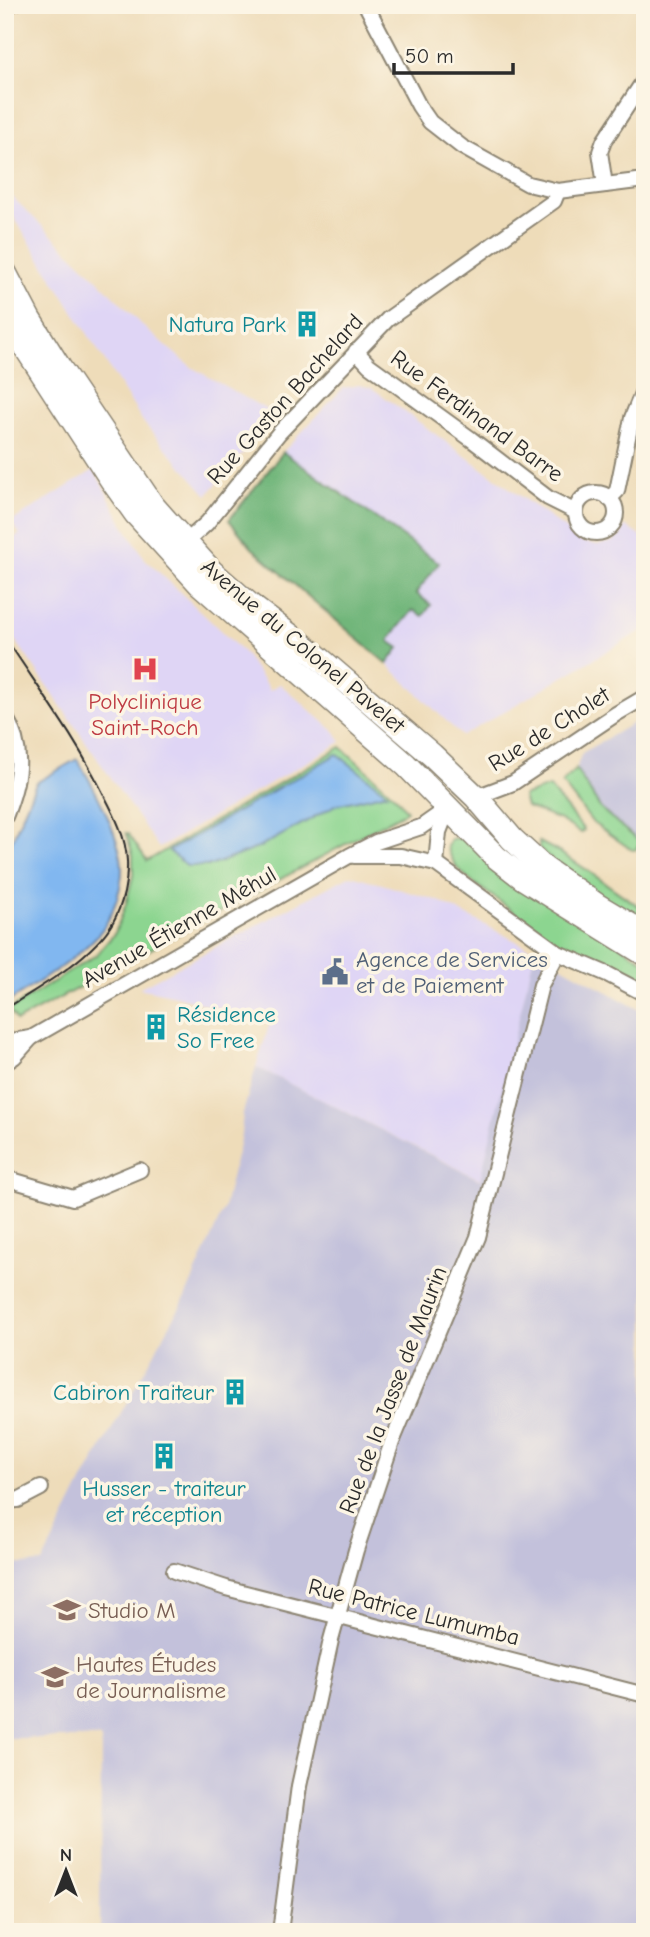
<svg xmlns="http://www.w3.org/2000/svg" width="650" height="1937" font-family="'Comic Neue',sans-serif">
	<style>
		.built { fill: #dfd5f5 }
		.industrial { fill: #c3c1db }
		.green { fill: #8cd590; stroke: #5c805e; stroke-width: 2 }
		.forest { fill: #71b67a; stroke: #4e7052; stroke-width: 2 }
		.water { fill: #81b7f0; stroke: #56718e; stroke-width: 2 }
		.lines { fill: none; stroke-linecap: round; stroke-linejoin: round }
		.minor-casing { stroke: #8c8472; stroke-width: 18 }
		.primary-casing { stroke: #8c8472; stroke-width: 26 }
		.minor { stroke: #fff; stroke-width: 14 }
		.primary { stroke: #fff; stroke-width: 23 }
		.tram { stroke: #2b2b2b; stroke-width: 2 }
		.labels { text-anchor: middle; dominant-baseline: central; stroke-width: 7; stroke-linejoin: round; paint-order: stroke }
		.culture-label { font-size: 23px; fill: #0d838f; stroke: #fcf5e5; text-anchor: end }
		.street-label { font-size: 23px; fill: #2b2b2b; stroke: #fcf5e5 }
		.health-label { font-size: 23px; fill: #be3a42; stroke: #fcf5e5 }
		.service-label { font-size: 23px; fill: #4e5e75; stroke: #fcf5e5; text-anchor: start }
		.education-label { font-size: 23px; fill: #785e54; stroke: #fcf5e5; text-anchor: start }
	</style>
	<rect width="100%" height="100%" fill="#fcf5e5"/>
	<filter id="ink" filterUnits="userSpaceOnUse"><feTurbulence type="fractalNoise" baseFrequency=".0143" numOctaves="2"/><feDisplacementMap in="SourceGraphic" scale="14" xChannelSelector="R" yChannelSelector="G"/><feConvolveMatrix kernelMatrix="1 2 1 2 8 2 1 2 1" color-interpolation-filters="sRGB"/></filter>
	<filter id="wash" filterUnits="userSpaceOnUse"><feTurbulence type="fractalNoise" baseFrequency=".00686" numOctaves="4" result="noise"/><feDisplacementMap in="SourceGraphic" scale="28" xChannelSelector="R" yChannelSelector="G"/><feGaussianBlur stdDeviation="1.57" result="paint"/><feColorMatrix in="noise" values="0 0 0 0 0 0 0 0 0 0 0 0 0 0 0 0 0 1.4 0 .05"/><feComposite in="paint" operator="in"/></filter>
	<g filter="url(#wash)">
		<rect width="100%" height="100%" fill="#eedcb9"/>
		<g class="built">
			<polygon points="5,190 97,279 148,331 191,367 276,415 207,495 144,423 5,203"/>
			<polygon points="359,385 372,388 583,542 598,545 611,542 619,537 626,526 645,539 645,629 462,736 387,664 399,648 389,641 413,609 431,604 416,593 438,563 283,452 343,388"/>
			<polygon points="94,470 125,527 144,558 244,653 270,690 280,684 335,732 341,742 159,848 5,625 5,544 20,534 11,522"/>
			<polygon points="351,875 439,901 535,951 481,1180 256,1067 270,1023 180,997 139,988"/>
		</g>
		<g class="industrial">
			<polygon points="645,716 645,847 601,809 576,769 582,753"/>
			<polygon points="535,951 645,1013 645,1932 135,1932 100,1928 101,1738 5,1738 5,1565 42,1563 85,1477 184,1300 224,1208 241,1135 243,1113 256,1067 480,1180"/>
		</g>
		<g class="green">
			<polygon points="341,747 397,798 407,811 17,1021 9,1010 96,955 115,933 126,904 133,876 133,855 126,833 128,833 147,861"/>
			<polygon points="576,769 601,809 640,842 637,849 632,850 593,823 562,783"/>
			<polygon points="549,787 584,830 581,833 560,820 526,807 523,796"/>
			<polygon points="458,838 464,839 645,962 645,979 639,984 562,946 471,881 456,867 448,851 447,846 451,839"/>
			<path d="M539,842C577,859 609,888 645,910V924L569,875L539,849Z"/>
		</g>
		<polygon class="forest" points="283,452 439,563 416,593 431,605 423,616 413,610 394,633 389,641 399,648 387,664 252,548 229,520"/>
		<g class="water">
			<polygon points="337,754 387,793 336,805 260,847 210,866 187,866 169,851"/>
			<path d="M77,759C93,784 115,827 121,857C126,881 113,919 96,937C70,964 37,983 5,1004V857L36,783Z"/>
		</g>
	</g>
	<g filter="url(#ink)">
		<g class="lines">
			<g class="minor-casing">
				<g id="minor">
					<polyline points="366,5 419,106 430,122 462,147 528,184 558,191 645,180"/>
					<polyline points="605,185 600,152 604,141 645,79"/>
					<polyline points="356,351 369,365 471,439 548,498 576,512"/>
					<circle cx="596" cy="513" r="20"/>
					<polyline points="609,499 617,491 632,418 645,386"/>
					<polyline points="185,543 207,523 279,433 388,319 554,201 558,191"/>
					<path d="M5,716C26,751 19,782 5,817"/>
					<polyline points="476,797 513,783 616,714 645,697"/>
					<polyline points="354,856 401,856 436,864 558,953 607,974 645,994"/>
					<polyline points="436,864 439,832 448,809"/>
					<polyline points="5,1042 31,1038 349,856 376,842 421,827 448,808"/>
					<polyline points="5,1063 14,1057 31,1038"/>
					<polyline points="5,1178 73,1198 140,1170"/>
					<polyline points="5,1501 18,1500 41,1488"/>
					<polyline points="174,1571 226,1588 645,1695"/>
					<polyline points="280,1932 299,1786 331,1640 356,1550 392,1442 478,1237 541,985 558,953"/>
				</g>
			</g>
			<g class="primary-casing">
				<g id="primary">
					<polyline points="5,273 29,319 59,367 153,506 211,571 251,606 312,652 432,755 476,797 512,839 545,869 598,906 645,934"/>
					<polyline points="5,316 111,479 136,514 199,583 406,765 496,857 523,878 645,954"/>
				</g>
			</g>
			<use href="#minor" class="minor"/>
			<use href="#primary" class="primary"/>
			<g class="tram">
				<polyline points="5,14 32,5"/>
				<path d="M5,637C39,689 77,740 104,795C115,816 126,837 127,861C128,881 123,904 113,922C93,957 39,988 5,1009"/>
			</g>
		</g>
	</g>
	<defs>
		<g id="building-bare" transform="scale(2.1)"><path d="M-4-6H4V6H1V3H-1V6H-4ZM-2.5-4.3h1.7v1.8h-1.7ZM.8-4.3h1.7v1.8H.8ZM-2.5-1h1.7V.8h-1.7ZM.8-1h1.7V.8H.8Z" fill="#0f9aa8" stroke="#fcf5e5" stroke-width="2.5" paint-order="stroke"/></g>
		<g id="hospital-bare" transform="scale(2.1)"><path d="M-5-5h3v3.5h4V-5h3V5h-3V1.5h-4V5h-3Z" fill="#e0444e" stroke="#fcf5e5" stroke-width="2.5" paint-order="stroke"/></g>
		<g id="civic-bare" transform="scale(2.1)"><path d="M-.6-6.5H3V-4.5H.6V-3L4-1V1h2V6H-6V1h2V-1L-.6-3ZM-1.2 2.5V6h2.4V2.5Z" fill="#5c6f8a" stroke="#fcf5e5" stroke-width="2.5" paint-order="stroke"/></g>
		<g id="university-bare" transform="scale(2.1)"><path d="M0-5L7-2L0 1L-7-2ZM-4 1L0 2.5L4 1V4Q0 6-4 4Z" fill="#8d6e63" stroke="#fcf5e5" stroke-width="2.5" paint-order="stroke"/></g>
	</defs>
	<g fill-rule="evenodd">
		<use href="#building-bare" x="307" y="324"/>
		<use href="#hospital-bare" x="145" y="669"/>
		<use href="#civic-bare" x="335" y="972"/>
		<use href="#building-bare" x="156" y="1027"/>
		<use href="#building-bare" x="235" y="1392"/>
		<use href="#building-bare" x="164" y="1456"/>
		<use href="#university-bare" x="67" y="1610"/>
		<use href="#university-bare" x="55" y="1677"/>
	</g>
	<g class="labels">
		<g class="culture-label">
			<text x="286" y="324">Natura Park</text>
			<text x="177" y="1014" text-anchor="start">Résidence<tspan x="177" dy="26">So Free</tspan></text>
			<text x="214" y="1392">Cabiron Traiteur</text>
			<text x="164" y="1488" text-anchor="middle">Husser - traiteur<tspan x="164" dy="26">et réception</tspan></text>
		</g>
		<g class="street-label">
			<text transform="translate(285 399) rotate(-48)">Rue Gaston Bachelard</text>
			<text transform="translate(477 416) rotate(36)">Rue Ferdinand Barre</text>
			<text transform="translate(303 646) rotate(40)">Avenue du Colonel Pavelet</text>
			<text transform="translate(549 729) rotate(-32)">Rue de Cholet</text>
			<text transform="translate(179 927) rotate(-30)">Avenue Étienne Méhul</text>
			<text transform="translate(393 1390) rotate(-69)">Rue de la Jasse de Maurin</text>
			<text transform="translate(414 1612) rotate(14)">Rue Patrice Lumumba</text>
		</g>
		<g class="health-label">
			<text x="145" y="701">Polyclinique<tspan x="145" dy="26">Saint-Roch</tspan></text>
		</g>
		<g class="service-label">
			<text x="356" y="959">Agence de Services<tspan x="356" dy="26">et de Paiement</tspan></text>
		</g>
		<g class="education-label">
			<text x="88" y="1610">Studio M</text>
			<text x="76" y="1664">Hautes Études<tspan x="76" dy="26">de Journalisme</tspan></text>
		</g>
	</g>
	<rect width="650" height="1937" fill="none" stroke="#fcf5e5" stroke-width="28"/>
	<g transform="translate(66 1871)" stroke="#fcf5e5" stroke-width="5" paint-order="stroke">
	<path d="M0-5L12 26L0 18L-12 26Z" fill="#2b2b2b"/>
	<text y="-10" font-size="19" font-weight="bold" text-anchor="middle" fill="#2b2b2b">N</text>
	</g>
	<path d="M394 63v10h119v-10" fill="none" stroke="#2b2b2b" stroke-width="3.5"/>
	<text x="405" y="63" font-size="21" fill="#2b2b2b" stroke="#fcf5e5" stroke-width="5" paint-order="stroke">50 m</text>
</svg>
